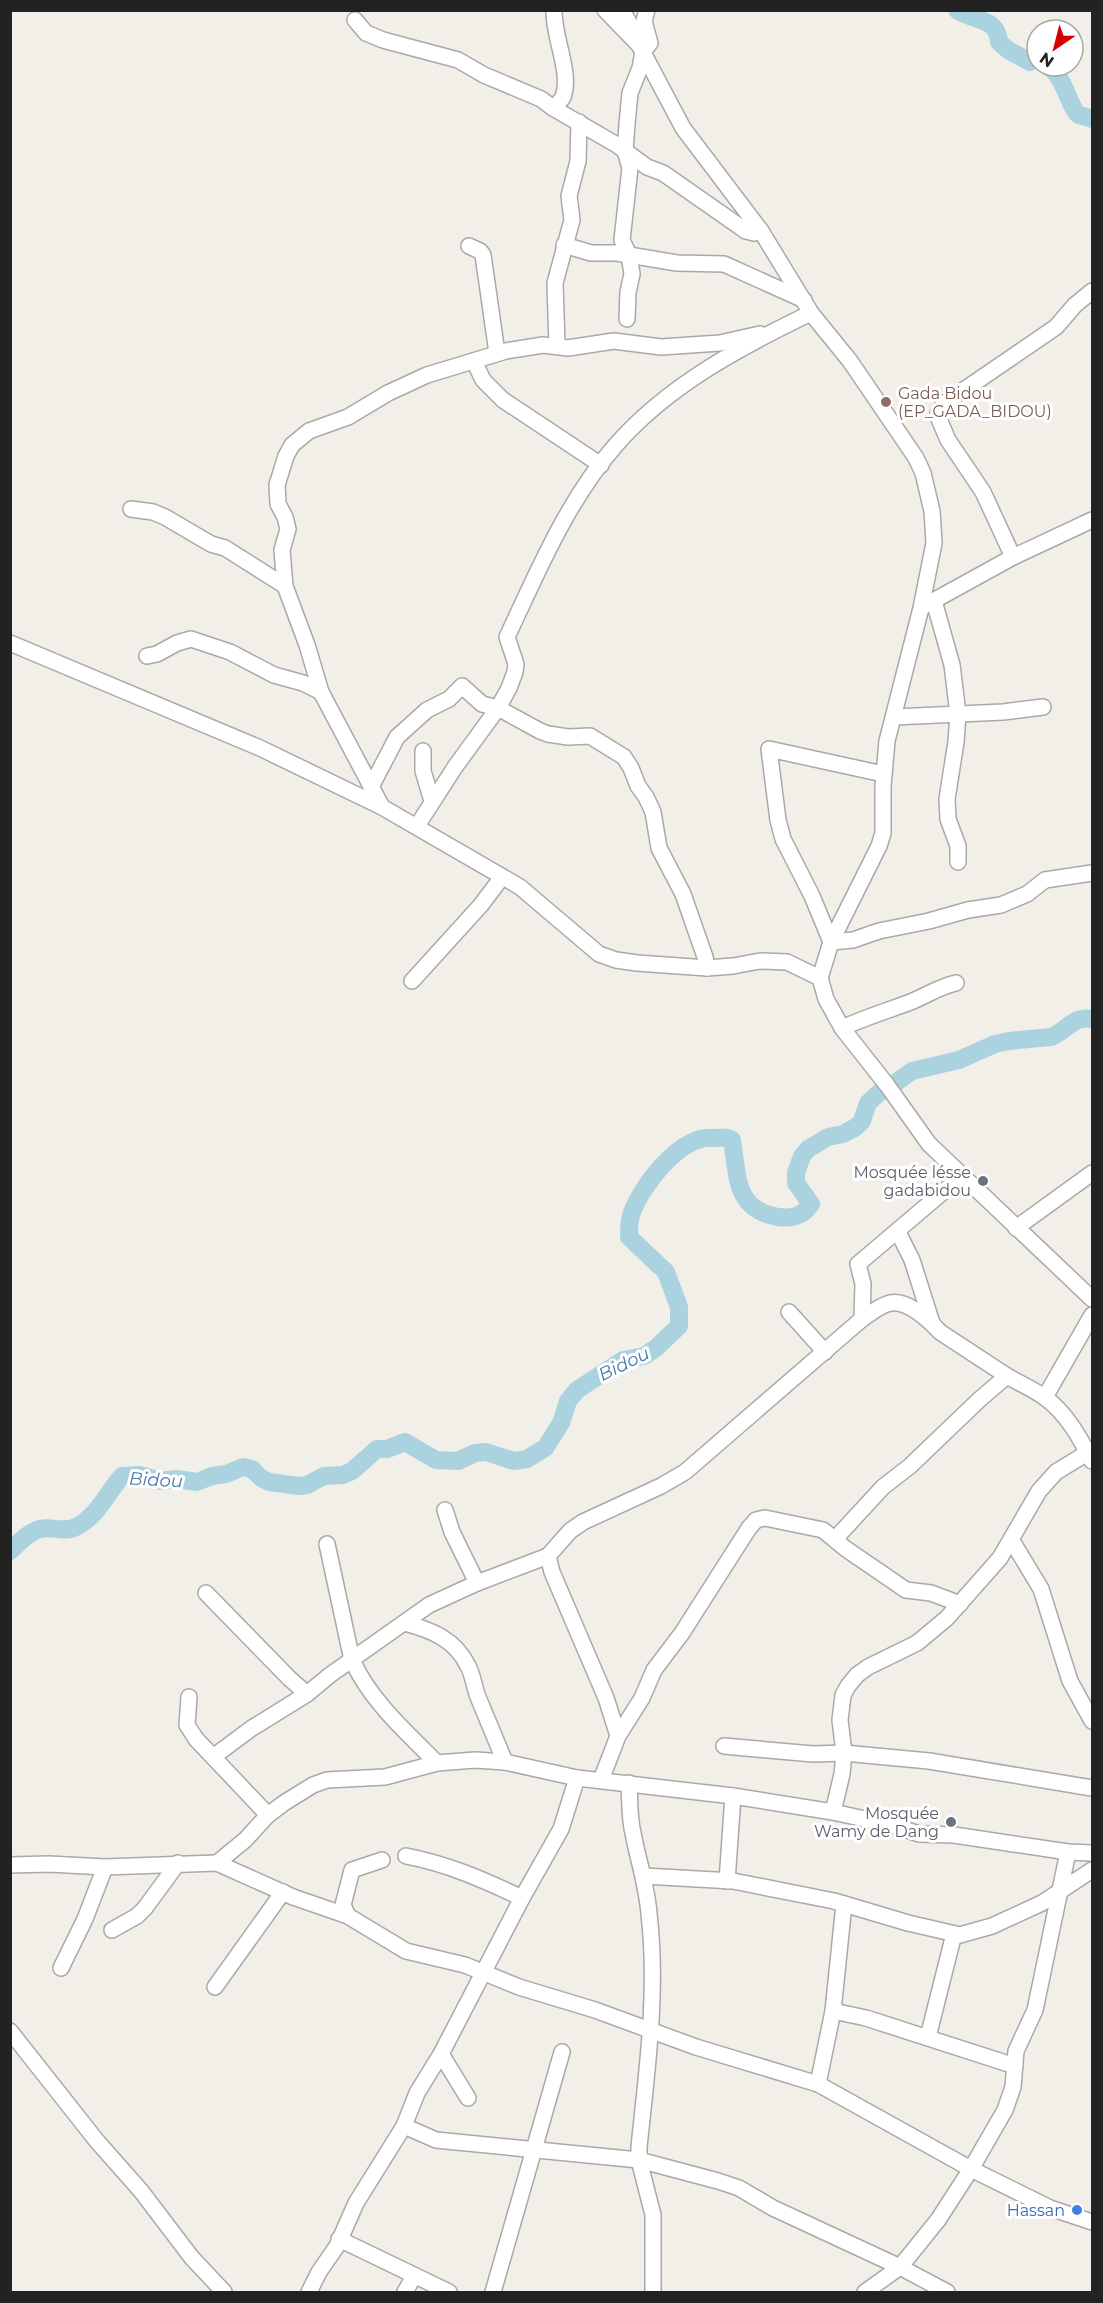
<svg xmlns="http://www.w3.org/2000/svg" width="1103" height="2303" font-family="Montserrat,sans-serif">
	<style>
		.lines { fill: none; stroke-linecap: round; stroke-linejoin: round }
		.river { stroke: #aad3df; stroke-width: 18 }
		.minor-casing { stroke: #a9a9a9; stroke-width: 18 }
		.minor { stroke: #fff; stroke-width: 15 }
		.education-dot { fill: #8d6e63; stroke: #fff; stroke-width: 2 }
		.worship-dot { fill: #6b7280; stroke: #fff; stroke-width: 2 }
		.shop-dot { fill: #3f7fe0; stroke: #fff; stroke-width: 2 }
		.labels { text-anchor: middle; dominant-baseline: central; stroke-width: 6; stroke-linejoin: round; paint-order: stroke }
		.education-label { font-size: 16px; fill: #785e54; stroke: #fff; text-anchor: start }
		.worship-label { font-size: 16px; fill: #5b616d; stroke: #fff; text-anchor: end }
		.shop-label { font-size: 16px; fill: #366cbe; stroke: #fff; text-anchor: end }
		.water-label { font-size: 18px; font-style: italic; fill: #4a7aab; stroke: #fff }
	</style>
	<rect width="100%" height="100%" fill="#f2efe9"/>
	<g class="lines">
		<g class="river">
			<path d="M957,10C972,21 998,17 999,42L1008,50L1030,62L1037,57"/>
			<path d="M1048,66C1065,77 1070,110 1079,115C1082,116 1088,117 1092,119"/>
			<path d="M10,1551C19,1543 28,1532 40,1529C52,1526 63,1533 76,1527C98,1516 107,1493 122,1476L139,1475L161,1481L176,1479L197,1482L212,1476L226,1474L243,1467L252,1469L261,1478L269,1482L299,1486L307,1485L324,1476L343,1475L352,1471L377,1449H387L405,1442L436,1460L458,1461L475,1453L486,1452L514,1461L527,1459L545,1448L561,1423L568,1401L577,1390L623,1360L644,1356L656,1348L679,1326V1307L666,1272L629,1237C629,1230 629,1222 631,1215C641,1186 681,1133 715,1138C722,1138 726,1136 732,1140C738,1175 734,1210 778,1217C792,1219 803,1216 811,1204L796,1183V1173L802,1156L808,1149L828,1137L843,1134L856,1127L862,1121L868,1103L881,1091L894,1084L912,1071L959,1060L995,1044L1009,1041L1051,1037C1067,1031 1073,1015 1092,1019"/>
		</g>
		<g class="minor-casing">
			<g id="minor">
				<path d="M554,10C553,37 572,73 563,97C561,101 556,105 553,108L617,145L647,167L663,173L746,231L754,233L761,231"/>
				<polyline points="605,10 639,45 683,128 761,231 811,313"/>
				<polyline points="622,10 635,33"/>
				<polyline points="355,20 366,33 383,40 458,60 484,75 541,99 553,108"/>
				<polyline points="564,245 591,253 617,253 677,263 724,264 804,300"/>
				<polyline points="469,246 480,251 483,255 497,353"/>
				<polyline points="627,319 628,292 632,274 629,255 622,240 630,168 625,151 627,124 630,93 640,68 643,52 650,43 644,21 647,10"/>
				<polyline points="557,346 555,283 572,220 569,196 578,161 579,122"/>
				<polyline points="474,361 483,380 503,400 601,465"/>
				<polyline points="131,509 153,512 165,517 211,544 225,548 285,586"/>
				<polyline points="1013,557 983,492 948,440 939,419 938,413 945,403 1056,327 1075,305 1092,291"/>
				<polyline points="934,601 952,665 958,714 956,742 947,799 948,819 958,846 958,862"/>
				<polyline points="924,606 1013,557 1092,520"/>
				<polyline points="10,643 260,748 382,807 520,887 599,954 616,960 637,963 707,968 733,966 760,961 787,962 820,978 826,999 842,1028 887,1085 929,1144 1092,1299"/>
				<polyline points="147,656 157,654 177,643 191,639 230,652 274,675 303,683 321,692"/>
				<polyline points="894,717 1003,712 1043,707"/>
				<polyline points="423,751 423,771 432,801"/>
				<polyline points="883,774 769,749 778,820 783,839 812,896 831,942 853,940 879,931 929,921 968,910 1001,905 1027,894 1045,880 1092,873"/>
				<polyline points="371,787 397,737 427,710 449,699 462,686 482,704 498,708 540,731 548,734 568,737 590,736 624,757 631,768 638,786 646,797 653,812 659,848 683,894 705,957 707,968"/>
				<polyline points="382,807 321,692 307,645 285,586 282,550 288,529 285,517 278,504 277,485 286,456 292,445 309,431 348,417 388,393 427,375 506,351 543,345 568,348 614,341 661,347 720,343 760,334"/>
				<path d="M417,826L455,767L498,708L509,688L515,672L516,664L507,637C538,571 567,501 615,446C667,386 740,347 811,313L850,361L916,458L923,473L932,511L934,543L921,608L887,741L883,786V833L879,846L831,942L820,978"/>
				<polyline points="412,981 481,905 502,877"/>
				<path d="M842,1028C864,1018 886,1011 908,1003C924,997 938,987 956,983"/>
				<polyline points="1016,1228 1092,1173"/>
				<polyline points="898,1232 912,1260 932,1323"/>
				<polyline points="789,1312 825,1352"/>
				<polyline points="862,1319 863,1284 858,1264 963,1175"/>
				<polyline points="1045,1397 1092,1315"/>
				<polyline points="445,1510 452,1532 477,1583"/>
				<path d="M835,1539L883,1487L910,1466L980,1399L1007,1376C1019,1383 1033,1389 1044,1397C1066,1412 1080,1438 1092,1461"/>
				<polyline points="1012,1541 1041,1589 1070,1681 1092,1721"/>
				<path d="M327,1544L352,1660C370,1700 406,1732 437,1763"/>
				<polyline points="206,1593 290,1679 307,1694 330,1675 429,1605 477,1583 548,1556"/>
				<path d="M405,1623C431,1630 455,1639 468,1666C473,1675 474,1687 478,1697C487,1719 496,1740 505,1762"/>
				<polyline points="189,1697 187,1725 196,1739 268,1815"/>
				<path d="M618,1736L606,1698L552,1572L548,1556L570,1531L583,1522L661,1486L685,1472L862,1319C870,1314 878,1307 887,1304C905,1297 929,1320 940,1332L1007,1376"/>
				<polyline points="724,1746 813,1754 844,1753 929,1761 1092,1788"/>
				<polyline points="213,1757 252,1728 307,1694"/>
				<polyline points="601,1780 618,1736 642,1698 654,1670 682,1633 749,1528 756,1520 765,1518 823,1530 846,1549 906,1590 931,1593 960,1604"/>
				<path d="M629,1783C630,1800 629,1817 633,1833C638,1860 647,1886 649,1914C658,1991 647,2070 639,2147V2160L653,2215V2292"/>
				<polyline points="833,1812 842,1774 844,1753 840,1720 843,1695 848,1686 857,1675 868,1667 917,1643 947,1618 1000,1558 1039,1491 1056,1472 1092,1450"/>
				<path d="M406,1856C448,1864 484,1880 522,1898"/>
				<polyline points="217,1863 245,1840 268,1815 284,1803 313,1785 327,1780 385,1777 437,1763 475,1760 505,1762 577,1778 733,1796 833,1812 892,1825 919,1834 954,1835 1068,1852 1092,1853"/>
				<polyline points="10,1865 49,1864 105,1867 217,1863 293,1897 348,1916 406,1951 465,1965 519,1987 595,2010 696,2047 818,2084 971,2169 1050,2208 1092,2222"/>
				<polyline points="644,1876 733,1881 834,1901 908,1923 960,1935 992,1926 1042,1903 1092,1870"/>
				<polyline points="727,1881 733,1796"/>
				<polyline points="348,1916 343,1905 352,1870 382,1860"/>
				<polyline points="112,1930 137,1916 145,1908 178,1863"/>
				<polyline points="61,1968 85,1919 105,1867"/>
				<polyline points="215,1987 283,1892"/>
				<polyline points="833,2011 866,2018 1015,2066"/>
				<polyline points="10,2031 96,2140 141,2191 192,2258 224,2292"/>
				<polyline points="928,2037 954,1934"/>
				<polyline points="441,2054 468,2098"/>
				<polyline points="818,2084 833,2011 844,1904"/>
				<polyline points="404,2126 436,2140 639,2160 718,2181 739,2188 773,2208 900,2267 947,2292"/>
				<polyline points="339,2239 449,2292"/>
				<polyline points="309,2292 319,2272 337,2246 356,2203 404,2126 417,2093 441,2054 522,1898 561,1829 577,1778"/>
				<polyline points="405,2292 414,2276"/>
				<polyline points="493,2292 562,2052"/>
				<polyline points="865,2292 900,2267 938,2220 971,2169 1005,2110 1013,2087 1016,2051 1035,2010 1068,1852"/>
			</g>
		</g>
		<use href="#minor" class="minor"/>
	</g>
	<circle class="education-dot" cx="886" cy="402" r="6"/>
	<g class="worship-dot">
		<circle cx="983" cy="1181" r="6"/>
		<circle cx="951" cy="1822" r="6"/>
	</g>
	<circle class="shop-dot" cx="1077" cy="2210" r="6"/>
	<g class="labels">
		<g class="education-label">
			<text x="898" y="393">Gada Bidou<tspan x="898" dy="18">(EP_GADA_BIDOU)</tspan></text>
		</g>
		<g class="worship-label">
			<text x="971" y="1172">Mosquée lésse<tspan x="971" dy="18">gadabidou</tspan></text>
			<text x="939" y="1813">Mosquée<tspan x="939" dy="18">Wamy de Dang</tspan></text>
		</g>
		<g class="shop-label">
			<text x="1065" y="2210">Hassan</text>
		</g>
		<g class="water-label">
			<text transform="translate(624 1364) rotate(-26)">Bidou</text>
			<text transform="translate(156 1480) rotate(3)">Bidou</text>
		</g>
	</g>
	<rect width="1103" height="2303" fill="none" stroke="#222222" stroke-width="24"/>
	<g transform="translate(1055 48) rotate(215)"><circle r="28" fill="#ffffff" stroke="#a7a7a7" stroke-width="1.5"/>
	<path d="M0-4.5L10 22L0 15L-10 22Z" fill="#d40000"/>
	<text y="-9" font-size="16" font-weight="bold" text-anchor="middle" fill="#222222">N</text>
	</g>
</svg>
